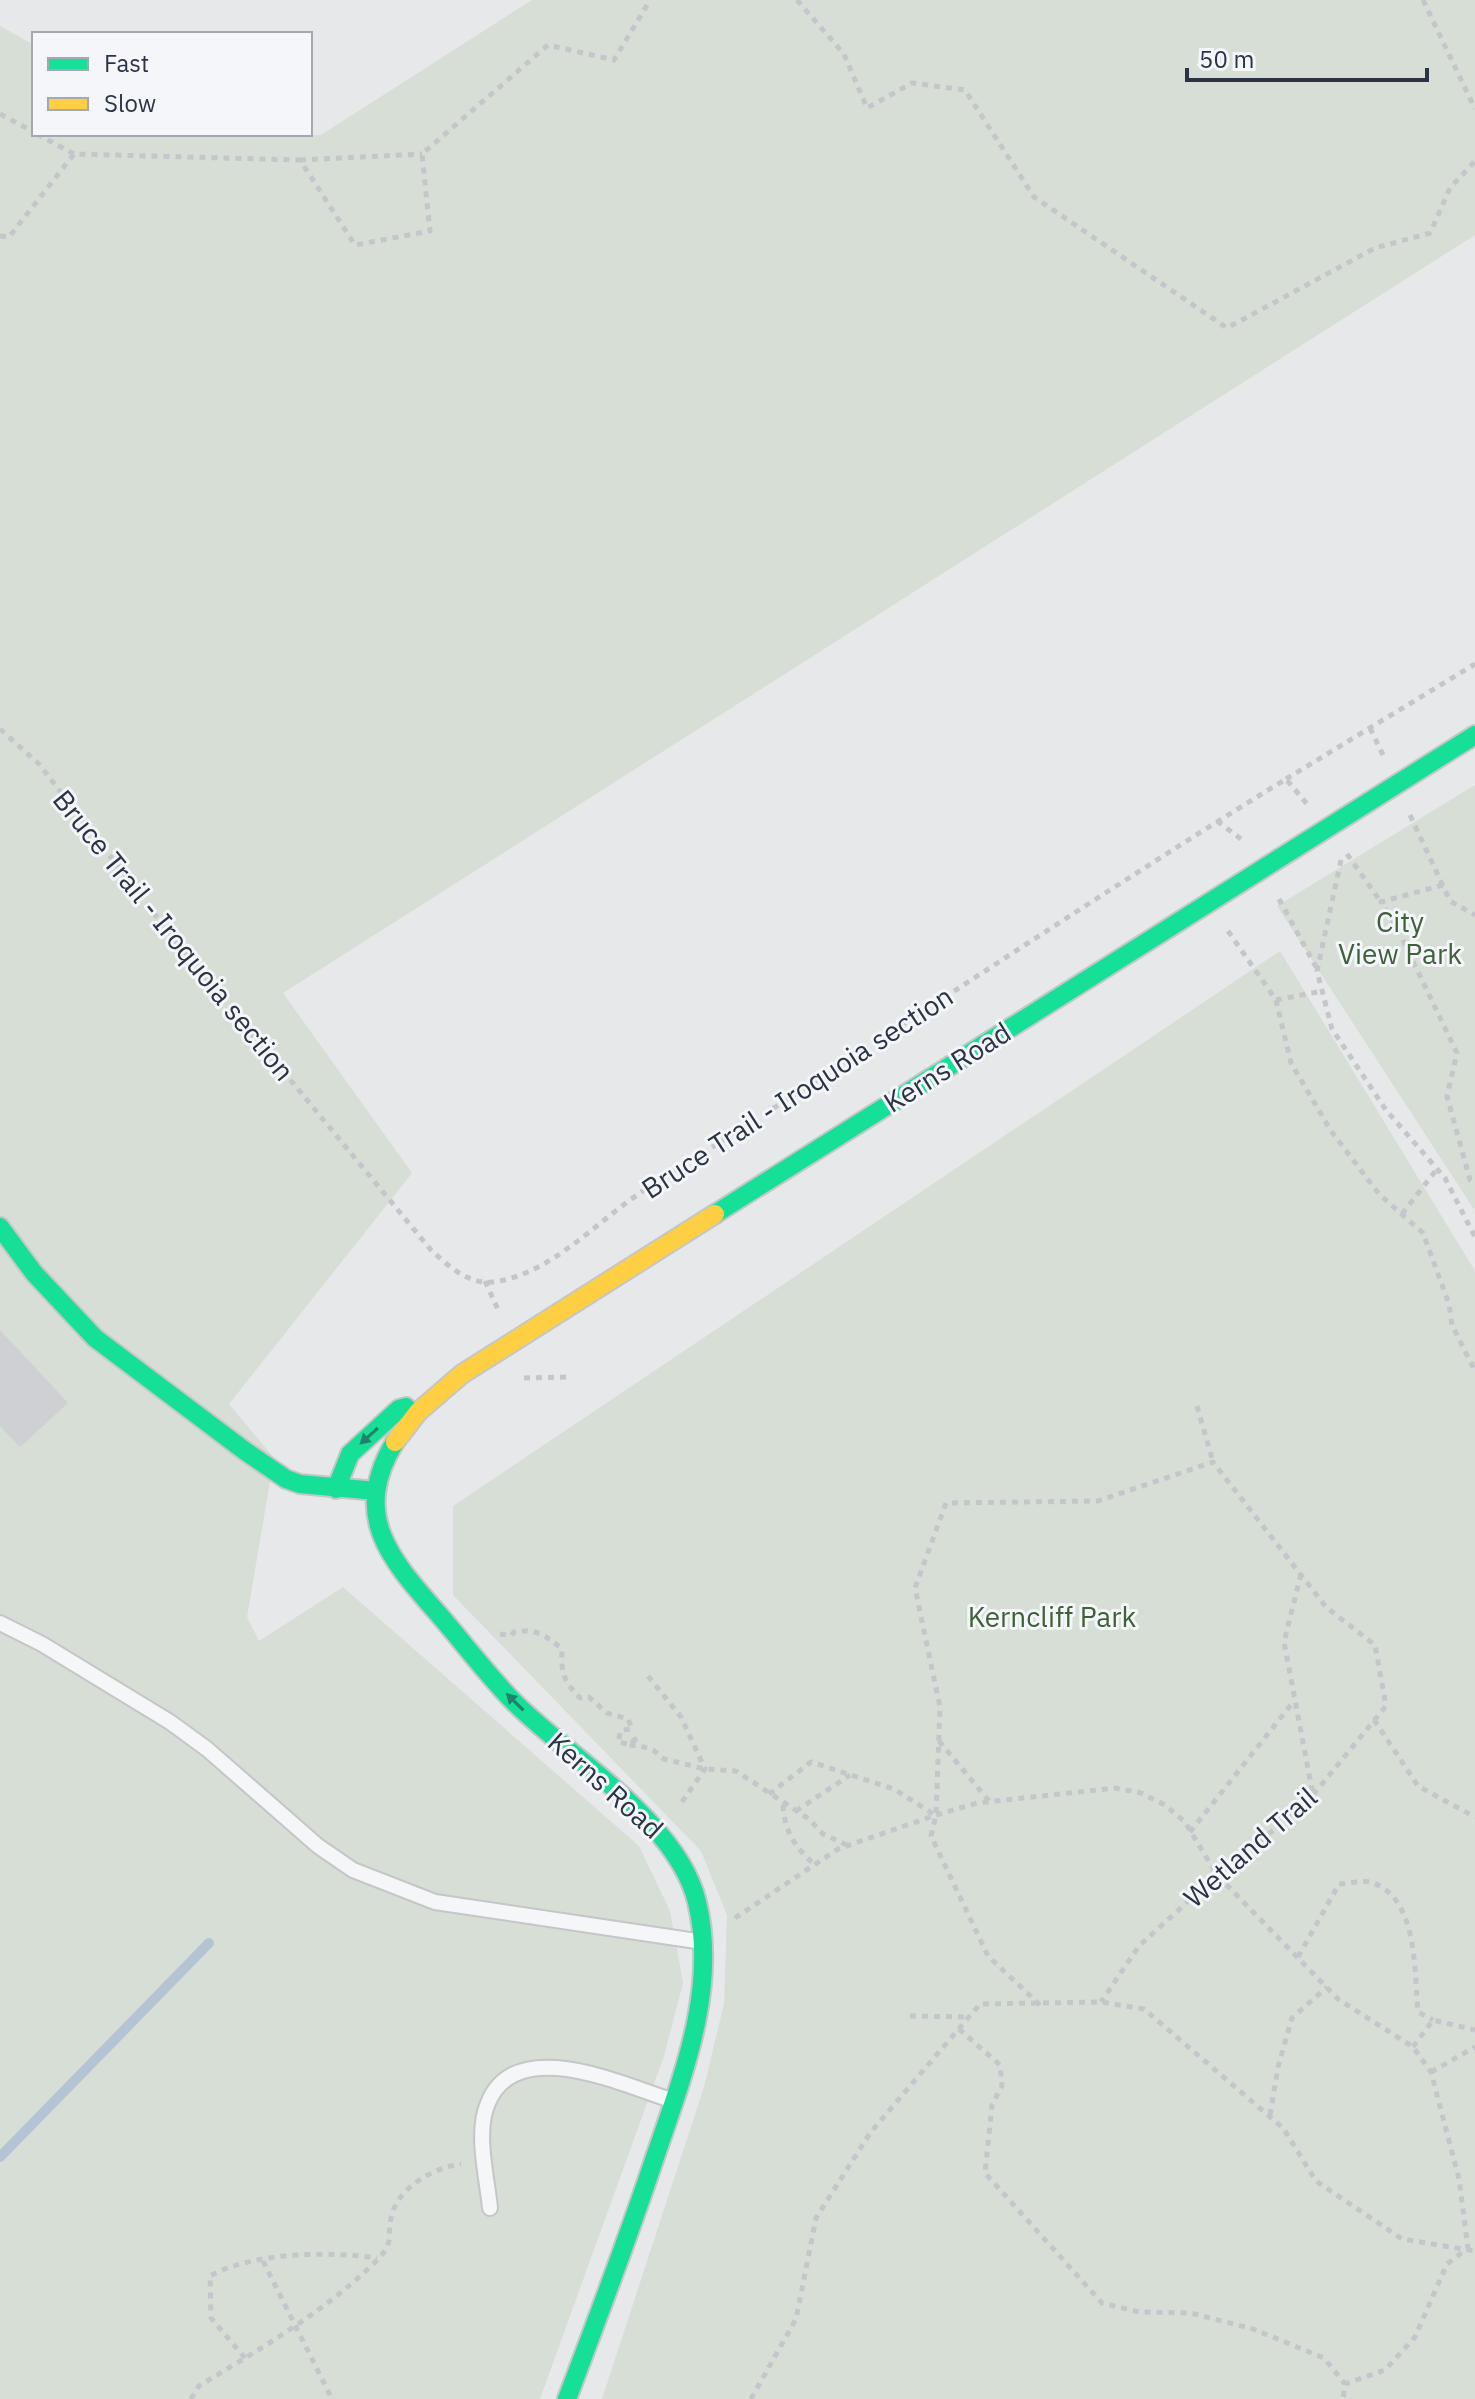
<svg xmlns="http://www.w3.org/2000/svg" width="1475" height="2399" font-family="'IBM Plex Sans',sans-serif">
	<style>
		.green { fill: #d6ded6 }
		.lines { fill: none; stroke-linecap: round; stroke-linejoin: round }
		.stream { stroke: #b4c4d5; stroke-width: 10 }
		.building { fill: #ced0d3 }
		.lane-casing { stroke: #c4c6c8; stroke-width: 18 }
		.fast-casing { stroke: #c4c6c8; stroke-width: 22 }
		.slow-casing { stroke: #c4c6c8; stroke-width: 22 }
		.path { stroke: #c5c6ca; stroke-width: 5; stroke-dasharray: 6 6; stroke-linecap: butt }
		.lane { stroke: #f5f6f7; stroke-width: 14 }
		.fast { stroke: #16e098; stroke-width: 18 }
		.slow { stroke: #ffcf43; stroke-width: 18 }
		.oneway { fill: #22816a }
		.labels { text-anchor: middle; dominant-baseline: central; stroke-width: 6; stroke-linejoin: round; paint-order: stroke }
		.park-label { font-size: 28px; fill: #3f6138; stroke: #f4f6f9 }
		.street-label { font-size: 28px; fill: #2b3445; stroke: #f4f6f9 }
	</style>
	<rect width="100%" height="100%" fill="#e6e8ea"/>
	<g class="green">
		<polygon points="532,0 1475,0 1475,235 283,993 412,1173 229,1404 274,1458 247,1617 259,1641 343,1587 639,1846 670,1911 683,1983 664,2056 540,2399 0,2399 0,26 34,45 34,134 321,135"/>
		<polygon points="1475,785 1475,1211 1277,906"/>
		<polygon points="1280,951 1475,1271 1475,2399 602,2399 704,2087 724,2004 727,1915 701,1851 453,1595 453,1506"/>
	</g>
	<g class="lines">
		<polyline class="stream" points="0,2157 209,1943"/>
	</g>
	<polygon class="building" points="0,1330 68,1403 20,1447 0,1426"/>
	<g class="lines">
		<g class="lane-casing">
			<g id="lane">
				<polyline points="0,1623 42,1644 170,1722 207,1749 318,1846 353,1870 435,1902 703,1942"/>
				<path d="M490,2208C487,2177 475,2132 488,2103C516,2033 625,2086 674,2101"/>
			</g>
		</g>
		<g class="fast-casing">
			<g id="fast">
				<polyline points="715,1214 1475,735"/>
				<polyline points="0,1227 34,1273 95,1338 245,1451 286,1479 300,1484 376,1491"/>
				<path d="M395,1442C349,1517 393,1562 441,1617C466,1646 489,1677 516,1704C573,1760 678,1823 697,1902C718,1989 682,2078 654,2160C627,2241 597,2320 567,2399"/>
				<polyline points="336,1489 350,1454 399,1409 406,1407"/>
			</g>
		</g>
		<g class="slow-casing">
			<polyline id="slow" points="395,1442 418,1412 462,1374 715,1214"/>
		</g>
		<g class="path">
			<polyline points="797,0 844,54 867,108 912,83 965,90 1034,197 1227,328 1375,248 1430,233 1450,188 1475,161"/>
			<polyline points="1423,0 1475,109"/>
			<polyline points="0,114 34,132"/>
			<polyline points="37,134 74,154"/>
			<polyline points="300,160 422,154"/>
			<polyline points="0,236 9,237 74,154 300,160 355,245 430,231 422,154 548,45 614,60 650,0"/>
			<polyline points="1370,728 1383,755"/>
			<path d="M0,729L39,764L173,938L431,1250C447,1265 469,1285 493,1282C553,1274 597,1220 646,1189C861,1055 1070,912 1286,779L1307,804"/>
			<polyline points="1286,779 1475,664"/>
			<polyline points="1410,815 1450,901 1475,915"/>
			<polyline points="1217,821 1245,842"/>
			<polyline points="1347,854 1381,902"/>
			<polyline points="1341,860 1317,971 1332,1029 1386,1110 1445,1178 1475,1237"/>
			<polyline points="1443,885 1381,902 1396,926 1457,1053 1447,1096 1470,1180 1475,1185"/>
			<polyline points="1279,899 1316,967"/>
			<polyline points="1228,931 1276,1000 1322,991"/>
			<polyline points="1276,1000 1291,1063 1331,1131 1379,1194 1423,1233 1449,1304 1452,1325 1475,1371"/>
			<polyline points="1402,1214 1437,1169"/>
			<polyline points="485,1281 499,1312"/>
			<polyline points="524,1378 570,1377"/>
			<polyline points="1197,1406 1213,1462"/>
			<polyline points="1301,1574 1284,1642 1313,1795"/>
			<path d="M500,1634L511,1636L514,1632C536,1628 545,1635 562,1649C561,1672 563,1681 580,1698L589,1697L607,1713L628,1719L632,1729L621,1730L618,1742L627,1744L639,1737L628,1746L637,1745L653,1750L664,1759L705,1769L736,1771L809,1819L823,1834L847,1845"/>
			<polyline points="648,1676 681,1717 705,1769 679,1806"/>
			<polyline points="1374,1720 1418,1786 1475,1817"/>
			<polyline points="939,1741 989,1801"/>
			<polyline points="769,1794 811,1762 894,1789 935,1815"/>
			<path d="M783,1805C785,1832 794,1846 814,1864"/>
			<polyline points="796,1811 850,1775"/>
			<polyline points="1190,1832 1294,1701"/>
			<polyline points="735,1918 838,1849 936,1815 977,1803 1115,1788 1141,1793 1165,1805 1185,1822 1217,1875 1338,1999 1413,2047 1431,2072 1459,2179 1468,2248 1447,2264 1415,2337 1385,2370 1345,2384 1343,2399"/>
			<path d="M1298,1957L1339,1884C1347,1884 1362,1880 1370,1882C1419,1896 1414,1973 1418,2012L1433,2020"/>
			<polyline points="1040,2005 988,1956 931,1836 936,1815 940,1707 915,1588 946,1503 1098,1501 1213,1462 1326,1607 1375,1645 1386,1706 1304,1806 1217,1875 1139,1946 1101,2002"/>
			<polyline points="910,2016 968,2017"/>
			<polyline points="959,2029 1000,2065 1002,2086 992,2105 985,2173 1102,2303 1139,2312 1191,2313 1253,2329 1324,2358 1345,2384"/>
			<polyline points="1413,2047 1433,2020 1475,2030"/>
			<polyline points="1431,2072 1475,2047"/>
			<polyline points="1270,2115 1278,2067 1292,2018 1327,1987"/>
			<polyline points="263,2261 332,2399"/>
			<path d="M245,2358L211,2318L210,2276C253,2252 329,2251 377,2258"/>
			<path d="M191,2399L199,2386C258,2350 321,2314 371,2266C399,2240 384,2238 393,2211C402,2185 436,2167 461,2164"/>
			<polyline points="751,2399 796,2319 816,2218 870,2133 980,2004 1101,2002 1144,2009 1283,2128 1316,2181 1402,2239 1475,2251"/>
		</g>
		<use href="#lane" class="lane"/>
		<use href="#fast" class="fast"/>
		<use href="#slow" class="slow"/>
	</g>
	<defs><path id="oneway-solid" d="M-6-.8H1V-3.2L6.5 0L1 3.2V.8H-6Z" transform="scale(2)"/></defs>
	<g class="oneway">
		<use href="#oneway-solid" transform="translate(369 1436) rotate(138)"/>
		<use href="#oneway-solid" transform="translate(515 1702) rotate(-135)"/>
	</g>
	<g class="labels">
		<g class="park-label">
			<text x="1400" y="921">City<tspan x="1400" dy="32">View Park</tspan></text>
			<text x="1052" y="1616">Kerncliff Park</text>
		</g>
		<g class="street-label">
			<text transform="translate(174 935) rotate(51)">Bruce Trail - Iroquoia section</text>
			<text transform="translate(947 1067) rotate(-32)">Kerns Road</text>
			<text transform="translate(797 1092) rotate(-33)">Bruce Trail - Iroquoia section</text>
			<text transform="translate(606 1785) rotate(42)">Kerns Road</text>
			<text transform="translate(1250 1847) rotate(-41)">Wetland Trail</text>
		</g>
	</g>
	<rect x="32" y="32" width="280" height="104" fill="#f4f6f9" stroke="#a4a8b1" stroke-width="2"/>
	<rect x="48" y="58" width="40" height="12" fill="#16e098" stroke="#a4a8b1" stroke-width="2"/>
	<text x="104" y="72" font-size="24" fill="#2b3445">Fast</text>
	<rect x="48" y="98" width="40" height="12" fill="#ffcf43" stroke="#a4a8b1" stroke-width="2"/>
	<text x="104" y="112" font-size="24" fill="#2b3445">Slow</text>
	<path d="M1187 68v12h240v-12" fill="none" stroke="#2b3445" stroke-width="4"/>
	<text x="1199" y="68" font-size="24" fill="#2b3445" stroke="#f4f6f9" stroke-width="6" paint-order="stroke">50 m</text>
</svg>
